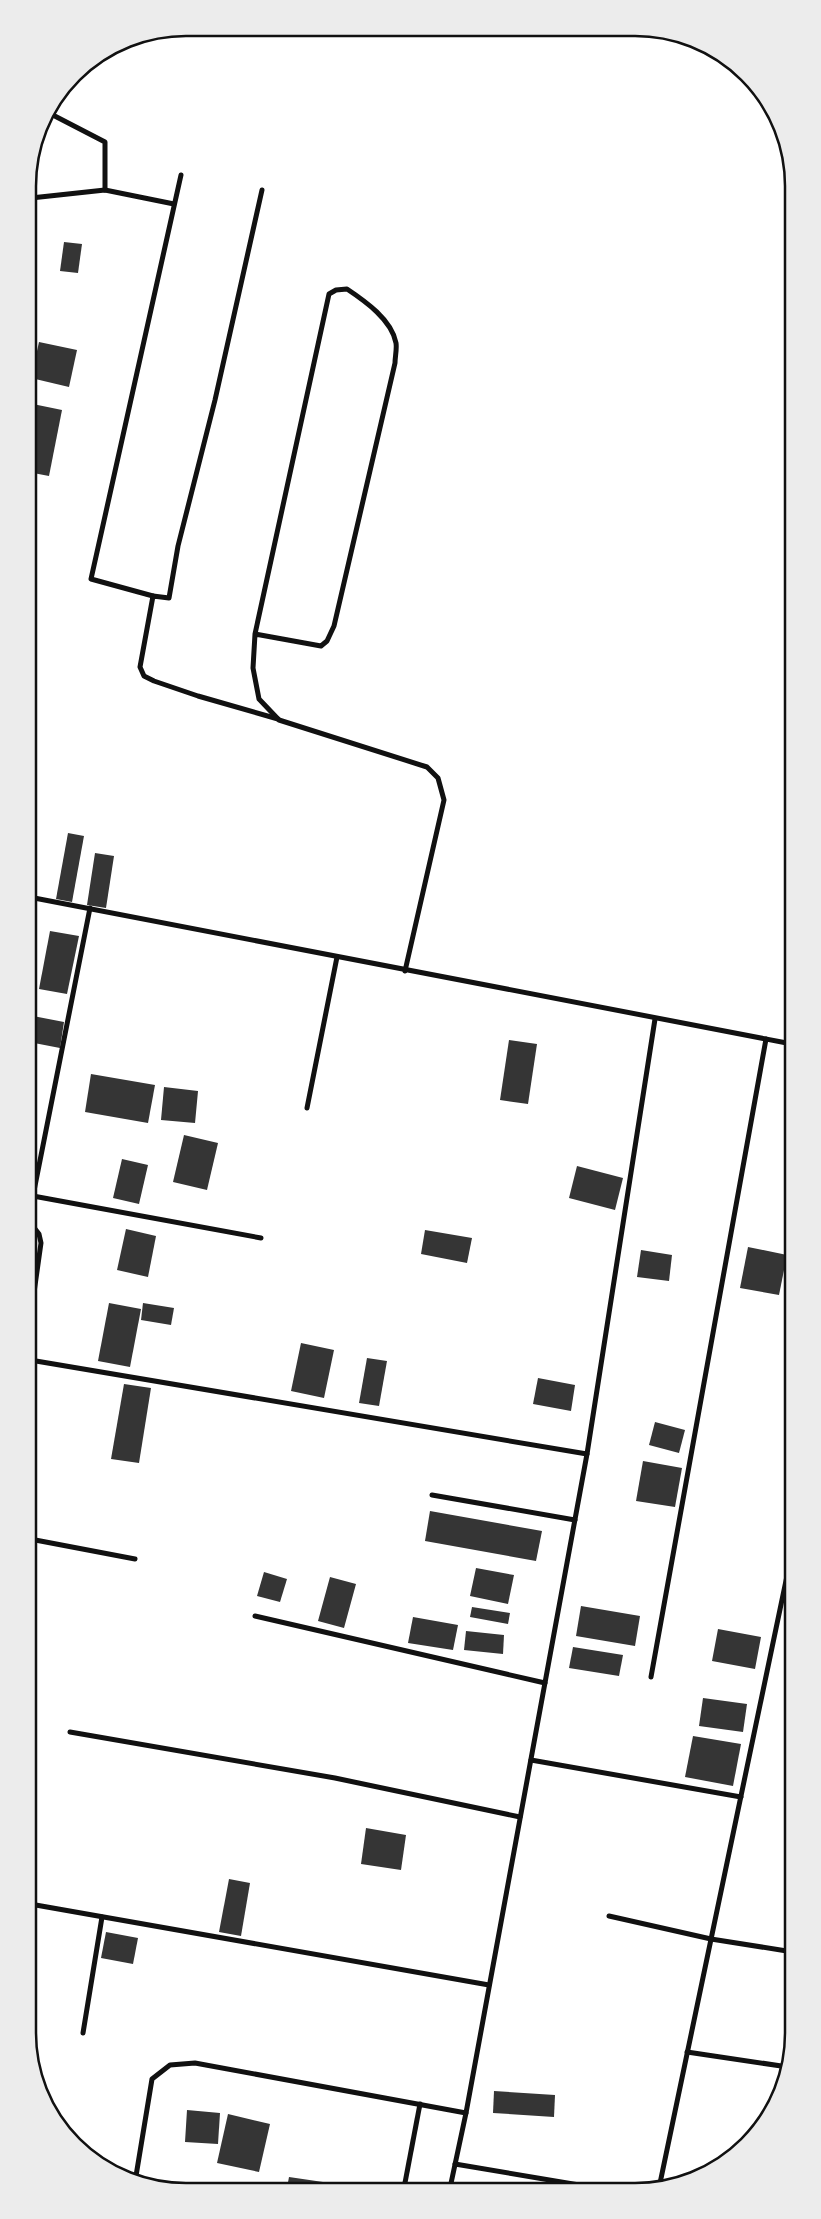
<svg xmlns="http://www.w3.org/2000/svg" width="821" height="2219" font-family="Merriweather,serif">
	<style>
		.building { fill: #353535 }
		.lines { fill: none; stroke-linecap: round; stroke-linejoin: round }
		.minor { stroke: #111; stroke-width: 5 }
		.rim { fill: none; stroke: #111; stroke-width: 2.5 }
	</style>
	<rect width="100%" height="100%" fill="#fff"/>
	<g class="building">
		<polygon points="64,242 82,244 78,273 60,271"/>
		<polygon points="39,342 77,350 69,387 31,378"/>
		<polygon points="28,403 62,410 49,476 28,472"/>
		<polygon points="68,833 84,836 72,902 56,899"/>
		<polygon points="95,853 114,856 106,908 87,905"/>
		<polygon points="50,931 79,936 67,994 39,989"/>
		<polygon points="33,1016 64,1022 60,1048 29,1042"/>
		<polygon points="509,1040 537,1044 528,1104 500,1100"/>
		<polygon points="91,1074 155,1085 148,1123 85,1112"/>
		<polygon points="164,1087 198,1091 195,1123 161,1120"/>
		<polygon points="184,1135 218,1143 207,1190 173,1182"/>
		<polygon points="122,1159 148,1165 139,1204 113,1198"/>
		<polygon points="577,1166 623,1178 615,1210 569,1198"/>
		<polygon points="126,1229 156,1236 148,1277 117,1270"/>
		<polygon points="425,1230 472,1238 467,1263 421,1254"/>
		<polygon points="748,1247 787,1255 779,1295 740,1288"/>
		<polygon points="641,1250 672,1255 669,1281 637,1277"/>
		<polygon points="109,1303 141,1309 130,1367 98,1361"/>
		<polygon points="143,1303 174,1308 171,1325 141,1320"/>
		<polygon points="301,1343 334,1350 324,1398 291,1391"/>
		<polygon points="367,1358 387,1361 379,1406 359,1403"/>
		<polygon points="538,1378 575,1385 571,1411 533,1404"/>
		<polygon points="124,1384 151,1388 139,1463 111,1459"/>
		<polygon points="655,1422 685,1430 679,1453 649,1445"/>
		<polygon points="643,1461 682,1468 675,1507 636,1501"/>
		<polygon points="430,1511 542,1531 536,1561 425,1541"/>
		<polygon points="476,1568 514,1575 508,1604 470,1596"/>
		<polygon points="264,1572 287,1579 280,1602 257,1596"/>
		<polygon points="330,1577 356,1584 344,1628 318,1621"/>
		<polygon points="581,1606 640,1616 635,1646 576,1636"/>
		<polygon points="472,1607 510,1613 508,1624 470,1617"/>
		<polygon points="413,1617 458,1625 453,1650 408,1643"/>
		<polygon points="718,1629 761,1637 755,1669 712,1661"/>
		<polygon points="466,1631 504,1635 503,1654 464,1650"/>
		<polygon points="573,1647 623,1655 619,1676 569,1668"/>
		<polygon points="703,1698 747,1704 743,1732 699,1726"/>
		<polygon points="693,1736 741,1744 733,1786 685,1777"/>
		<polygon points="366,1828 406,1835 401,1870 361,1864"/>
		<polygon points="229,1879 250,1883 241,1936 219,1932"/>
		<polygon points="106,1932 138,1938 133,1964 101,1958"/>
		<polygon points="494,2091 555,2095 554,2117 493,2113"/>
		<polygon points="187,2110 220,2113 218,2144 185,2142"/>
		<polygon points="228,2114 270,2124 259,2172 217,2163"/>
		<polygon points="289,2177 323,2182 322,2188 287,2188"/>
	</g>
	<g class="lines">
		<g class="minor">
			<polyline points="47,112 105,142 105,190"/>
			<polyline points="262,190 215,400 178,546 169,598 153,596 140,667 144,676 154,681 198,696 278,719"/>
			<polyline points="28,197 31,198 105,190 174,204"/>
			<polyline points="153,596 91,579 181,175"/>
			<path d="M255,634L321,646L327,641L334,626L395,363C395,357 397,349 396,343C392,320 365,301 347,289L336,290L329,294L255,634L253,668L259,699L279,720L427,767L438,778L444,800L405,971"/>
			<polyline points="29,897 792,1044"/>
			<polyline points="307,1108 337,957"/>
			<polyline points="33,1196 261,1238"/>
			<polyline points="30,1321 41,1243 39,1234 32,1225 33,1196 90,908"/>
			<polyline points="30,1360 587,1454"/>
			<polyline points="432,1495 575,1520"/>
			<polyline points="30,1539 135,1559"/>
			<polyline points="255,1616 545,1683"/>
			<polyline points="651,1677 766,1039"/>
			<polyline points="70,1732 335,1778 520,1817"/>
			<polyline points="531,1760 741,1797"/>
			<polyline points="30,1904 489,1985"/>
			<polyline points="609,1916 711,1939 793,1952"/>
			<polyline points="83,2033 102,1917"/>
			<polyline points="687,2052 788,2067"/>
			<polyline points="455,2164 597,2188"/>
			<polyline points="135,2182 152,2079 170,2065 195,2063 466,2113"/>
			<polyline points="404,2188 420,2104"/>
			<polyline points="450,2188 466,2113 587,1454 655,1019"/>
			<polyline points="659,2188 792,1552"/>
		</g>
	</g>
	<path d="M0 0H821V2219H0ZM186 36H635A150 150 0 0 1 785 186V2033A150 150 0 0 1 635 2183H186A150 150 0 0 1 36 2033V186A150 150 0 0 1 186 36Z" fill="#ececec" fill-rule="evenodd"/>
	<path class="rim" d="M186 36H635A150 150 0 0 1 785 186V2033A150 150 0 0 1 635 2183H186A150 150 0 0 1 36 2033V186A150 150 0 0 1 186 36Z"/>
</svg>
